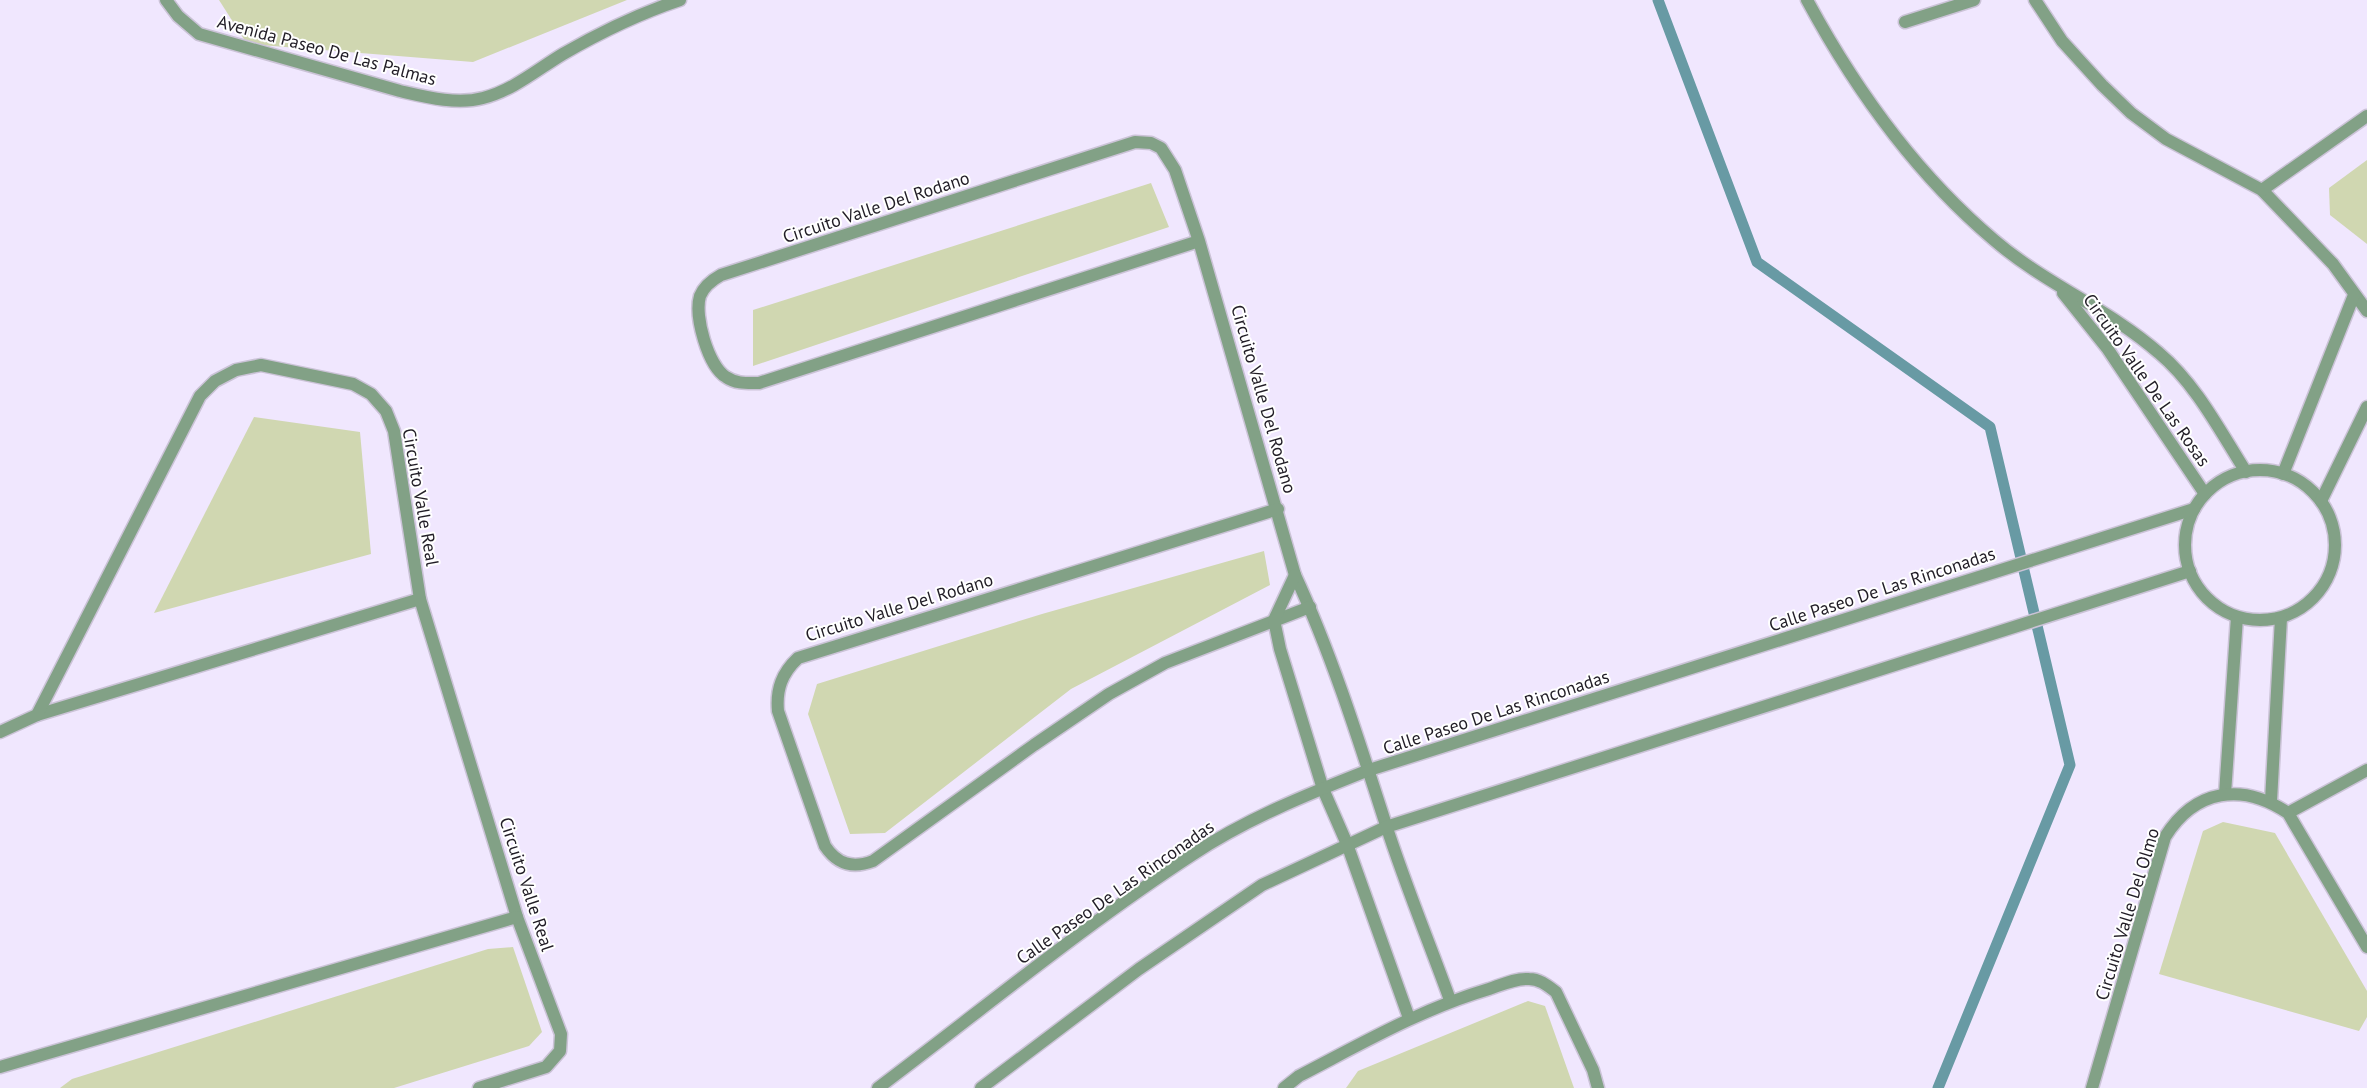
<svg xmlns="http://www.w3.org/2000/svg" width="2367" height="1088" font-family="'PT Sans',sans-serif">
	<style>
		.green { fill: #d0d7b1 }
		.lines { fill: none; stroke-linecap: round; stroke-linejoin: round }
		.stream { stroke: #689aa4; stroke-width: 11 }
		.minor-casing { stroke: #cbc3d7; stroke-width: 15 }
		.minor { stroke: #82a186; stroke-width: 12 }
		.labels { text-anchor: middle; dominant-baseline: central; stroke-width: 4; stroke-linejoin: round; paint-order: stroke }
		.street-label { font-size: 18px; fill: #211d26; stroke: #fff }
	</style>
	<rect width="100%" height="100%" fill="#f0e7fe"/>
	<g class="green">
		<polygon points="219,0 627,0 473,62 247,44"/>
		<polygon points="2367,160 2367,244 2330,215 2329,188"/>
		<polygon points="1151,183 1169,227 753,366 753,310"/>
		<polygon points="254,417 360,432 371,554 154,613"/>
		<polygon points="1264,551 1270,585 1071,689 885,833 850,834 808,714 817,684 1042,614"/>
		<polygon points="2223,822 2275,833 2367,991 2367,1017 2359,1031 2159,974 2203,831"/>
		<polygon points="513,947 542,1032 529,1046 394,1088 60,1088 72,1079 488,949"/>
		<polygon points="1528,1001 1545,1006 1574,1088 1346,1088 1358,1071"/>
	</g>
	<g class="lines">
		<polyline class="stream" points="1658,0 1757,262 1990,427 2070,765 1938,1088"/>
		<g class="minor-casing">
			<g id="minor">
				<path d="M166,0L178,16L199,34L400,91C426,97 457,105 483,98C512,91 538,69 563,54C601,32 638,14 680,0"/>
				<path d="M1807,0C1855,89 1917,175 1994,240C2045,284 2109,309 2159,353C2196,384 2220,431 2246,472"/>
				<polyline points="2035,0 2062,41 2102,85 2131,113 2166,139 2262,190 2333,264 2367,311"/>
				<polyline points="1905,22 1974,0"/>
				<polyline points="2262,190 2367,116"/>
				<path d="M1199,241L759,383C747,383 736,384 726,377C708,366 694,316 700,296C704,286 712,280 721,275L1135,142L1151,143L1161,148L1175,170L1199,241L1295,575C1332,655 1359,741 1386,825C1405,884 1429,942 1450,1000"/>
				<polyline points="2063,293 2107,348 2205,494"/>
				<circle cx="2260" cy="545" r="75"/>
				<polyline points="2283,474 2354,295"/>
				<polyline points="2321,501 2367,407"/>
				<path d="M1278,509L798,658C782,673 776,689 778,711L825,846C837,864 852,869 873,861L1034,745L1109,694L1165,663L1310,607"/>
				<polyline points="1295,575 1274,620 1280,649 1323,789 1347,844 1409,1018"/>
				<polyline points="37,715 420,599"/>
				<polyline points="0,732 37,715 200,396 215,381 236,370 261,365 353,384 371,394 386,411 394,431 420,599 517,917 561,1034 560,1051 546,1067 479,1088"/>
				<polyline points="2225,794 2237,617"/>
				<polyline points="2271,801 2281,618"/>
				<polyline points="2288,813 2367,770"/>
				<polyline points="0,1067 517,917"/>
				<path d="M878,1088C982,1010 1083,926 1192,855C1246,819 1308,794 1369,770L2194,509"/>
				<polyline points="981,1088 1139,969 1262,885 1386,827 2190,571"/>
				<path d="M1284,1088L1299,1076C1361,1044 1421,1009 1489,989C1501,985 1516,978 1529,979C1540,979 1548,986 1556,992L1593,1070L1598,1088"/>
				<path d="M2092,1088L2165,837C2195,789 2242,782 2288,813L2367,947"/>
			</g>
		</g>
		<use href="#minor" class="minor"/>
	</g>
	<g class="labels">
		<g class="street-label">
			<text transform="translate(327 50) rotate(15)">Avenida Paseo De Las Palmas</text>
			<text transform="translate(876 207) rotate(-18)">Circuito Valle Del Rodano</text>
			<text transform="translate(2147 380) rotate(55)">Circuito Valle De Las Rosas</text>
			<text transform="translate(1264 399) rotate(74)">Circuito Valle Del Rodano</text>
			<text transform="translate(421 497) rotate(80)">Circuito Valle Real</text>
			<text transform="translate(1882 589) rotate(-18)">Calle Paseo De Las Rinconadas</text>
			<text transform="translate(899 607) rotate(-17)">Circuito Valle Del Rodano</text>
			<text transform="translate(1496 712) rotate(-18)">Calle Paseo De Las Rinconadas</text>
			<text transform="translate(527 884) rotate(72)">Circuito Valle Real</text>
			<text transform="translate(1115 892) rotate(-35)">Calle Paseo De Las Rinconadas</text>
			<text transform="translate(2127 914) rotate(-73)">Circuito Valle Del Olmo</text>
		</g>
	</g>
</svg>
